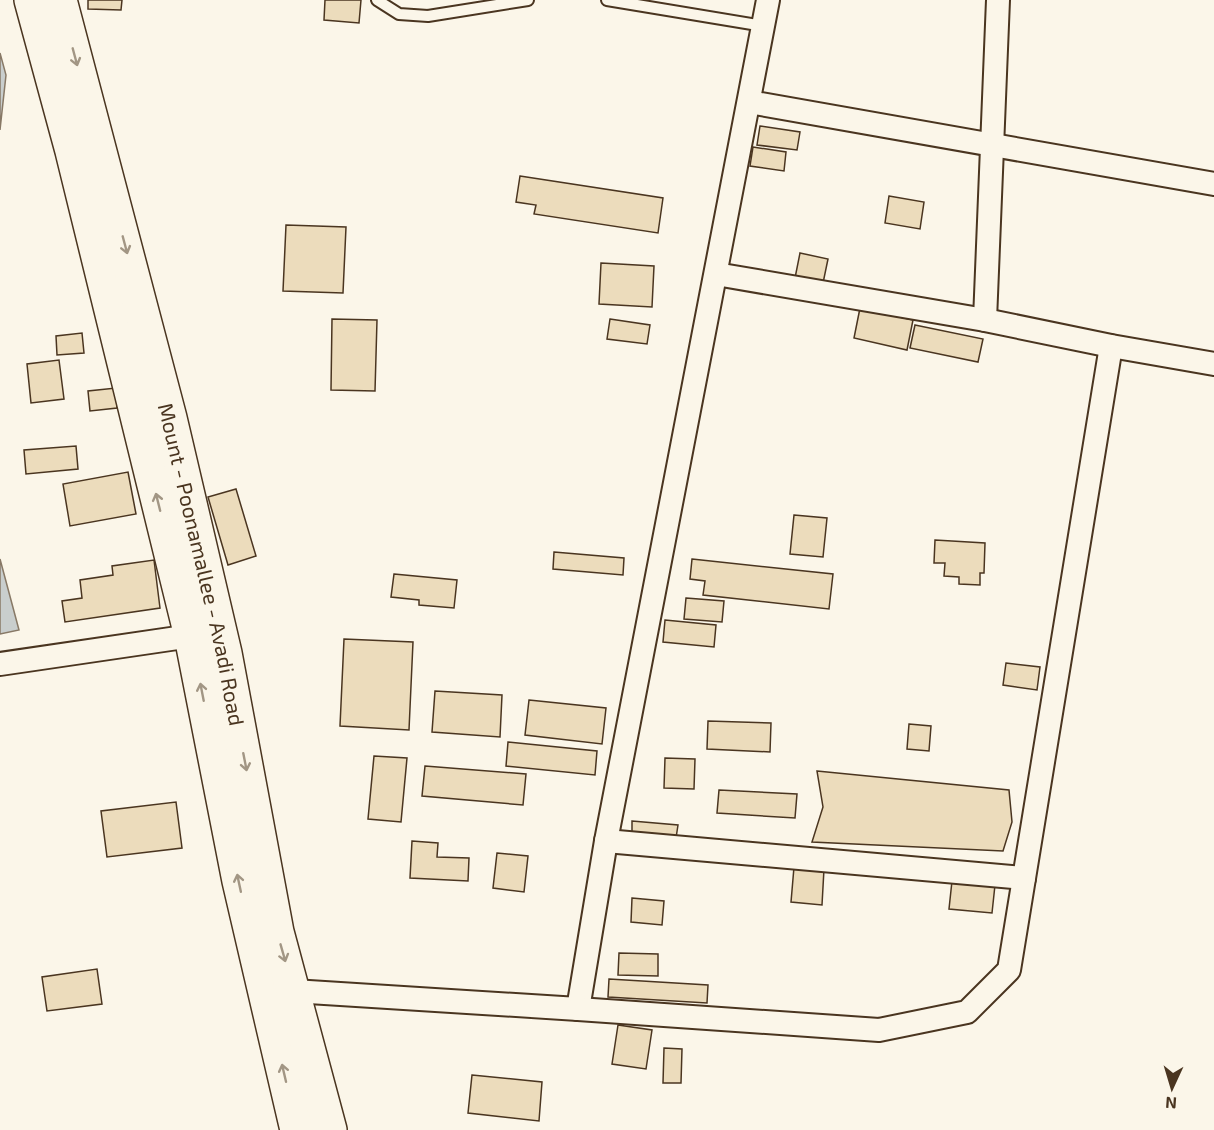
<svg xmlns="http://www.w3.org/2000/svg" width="1214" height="1130" font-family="'Exo 2',sans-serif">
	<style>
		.water { fill: #c9cecd; stroke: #887966; stroke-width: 1.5 }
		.building { fill: #ecdcbc; stroke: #4a3520; stroke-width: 1.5 }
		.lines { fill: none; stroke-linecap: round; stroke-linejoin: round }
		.lane-casing { stroke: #4a3520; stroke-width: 14 }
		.street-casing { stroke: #4a3520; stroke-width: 26 }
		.primary-casing { stroke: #4a3520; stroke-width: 36 }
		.lane { stroke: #fbf6e9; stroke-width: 10 }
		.street { stroke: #fbf6e9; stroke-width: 22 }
		.primary { stroke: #fbf6e9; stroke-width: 33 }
		.oneway { stroke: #a29684 }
		.labels { text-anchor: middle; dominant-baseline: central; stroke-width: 4.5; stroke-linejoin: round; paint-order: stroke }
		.street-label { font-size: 21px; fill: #4a3520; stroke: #fbf6e9 }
	</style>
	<rect width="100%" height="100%" fill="#fbf6e9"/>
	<g class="water">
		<polygon points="0,53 6,75 0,130"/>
		<polygon points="0,559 19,630 0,634"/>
	</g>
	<g class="building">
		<polygon points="88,0 122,0 121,10 88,9"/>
		<polygon points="325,0 361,0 359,23 324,20"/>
		<polygon points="760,126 800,132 797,150 757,145"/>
		<polygon points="753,147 786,152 784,171 750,166"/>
		<polygon points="520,176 663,198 658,233 534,214 536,205 516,202"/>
		<polygon points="889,196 924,202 920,229 885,223"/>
		<polygon points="286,225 346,227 343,293 283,291"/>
		<polygon points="800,253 828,259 822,288 794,283"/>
		<polygon points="601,263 654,266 652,307 599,304"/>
		<polygon points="860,308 913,320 907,350 854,338"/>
		<polygon points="332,319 377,320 375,391 331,390"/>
		<polygon points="610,319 650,325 647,344 607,339"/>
		<polygon points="915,325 983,339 978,362 910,348"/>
		<polygon points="82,333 84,353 57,355 56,336"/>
		<polygon points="59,360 64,399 31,403 27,364"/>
		<polygon points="116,388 117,408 90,411 88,391"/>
		<polygon points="76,446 78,469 26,474 24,450"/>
		<polygon points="128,472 136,514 70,526 63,484"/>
		<polygon points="236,489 256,556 228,565 208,497"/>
		<polygon points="794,515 827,518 823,557 790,554"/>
		<polygon points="935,540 985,543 984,573 980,573 980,585 959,584 959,577 944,576 945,563 934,563"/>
		<polygon points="554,552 624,558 623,575 553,569"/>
		<polygon points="692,559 833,574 829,609 703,595 705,581 690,579"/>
		<polygon points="154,560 160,608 65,622 62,601 82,598 80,580 113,575 112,566"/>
		<polygon points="394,574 457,580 454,608 419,605 419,600 391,597"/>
		<polygon points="686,598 724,601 722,622 684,619"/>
		<polygon points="665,620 716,625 714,647 663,642"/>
		<polygon points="344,639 413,642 409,730 340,726"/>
		<polygon points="1006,663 1040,667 1037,690 1003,685"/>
		<polygon points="435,691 502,695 500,737 432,732"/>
		<polygon points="529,700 606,708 602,744 525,735"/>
		<polygon points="708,721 771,723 770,752 707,749"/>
		<polygon points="909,724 931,726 929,751 907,749"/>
		<polygon points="508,742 597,751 595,775 506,766"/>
		<polygon points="374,756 407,758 401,822 368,819"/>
		<polygon points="665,758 695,759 694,789 664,788"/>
		<polygon points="425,766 526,774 523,805 422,796"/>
		<polygon points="817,771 1009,790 1012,822 1003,851 812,842 823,807"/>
		<polygon points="719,790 797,794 795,818 717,813"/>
		<polygon points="176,802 182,848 107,857 101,811"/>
		<polygon points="632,821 678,825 676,838 632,834"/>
		<polygon points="412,841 438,843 437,857 469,858 468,881 410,878"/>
		<polygon points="497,853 528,856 524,892 493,888"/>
		<polygon points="794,867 824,869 822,905 791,902"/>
		<polygon points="952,881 995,885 992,913 949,909"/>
		<polygon points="632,898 664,901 662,925 631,922"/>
		<polygon points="619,953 658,954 658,976 618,975"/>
		<polygon points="97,969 102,1004 47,1011 42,977"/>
		<polygon points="609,979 708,985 707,1003 608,997"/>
		<polygon points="618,1025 652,1030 646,1069 612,1064"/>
		<polygon points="664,1048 682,1049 681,1083 663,1083"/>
		<polygon points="472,1075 542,1082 539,1121 468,1113"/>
	</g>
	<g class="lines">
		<g class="lane-casing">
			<g id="lane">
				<polyline points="377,0 399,14 428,16 528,0"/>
				<polyline points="607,0 764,26"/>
			</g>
		</g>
		<g class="street-casing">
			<g id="street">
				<polyline points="749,102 1214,184"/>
				<polyline points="716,274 985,320 1111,346 1214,364"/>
				<polyline points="985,320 998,0"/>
				<polyline points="0,664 191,636"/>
				<polyline points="606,841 1024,878"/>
				<polyline points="280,993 293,991 578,1009 606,841 768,0"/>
				<polyline points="578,1009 879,1030 967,1012 1009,970 1111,346"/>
			</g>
		</g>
		<g class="primary-casing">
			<g id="primary">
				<polyline points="31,0 72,151 191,636 239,881 297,1130"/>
				<path id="s1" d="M60,0L170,418L225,653L277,932L330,1130"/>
			</g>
		</g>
		<use href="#lane" class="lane"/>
		<use href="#street" class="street"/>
		<use href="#primary" class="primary"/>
	</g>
	<defs><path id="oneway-shaft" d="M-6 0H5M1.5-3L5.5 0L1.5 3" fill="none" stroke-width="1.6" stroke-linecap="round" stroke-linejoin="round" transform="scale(1.5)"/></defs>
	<g class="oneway">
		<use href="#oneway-shaft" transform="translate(75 57) rotate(75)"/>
		<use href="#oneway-shaft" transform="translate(125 245) rotate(75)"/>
		<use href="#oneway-shaft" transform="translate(158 502) rotate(-104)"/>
		<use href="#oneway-shaft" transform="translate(202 692) rotate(-101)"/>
		<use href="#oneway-shaft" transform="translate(245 762) rotate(79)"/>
		<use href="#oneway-shaft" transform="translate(239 883) rotate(-102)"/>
		<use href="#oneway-shaft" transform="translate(283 953) rotate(74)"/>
		<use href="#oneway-shaft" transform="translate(284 1073) rotate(-103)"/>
	</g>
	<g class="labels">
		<g class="street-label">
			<text stroke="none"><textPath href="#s1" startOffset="582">Mount - Poonamallee - Avadi Road</textPath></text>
		</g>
	</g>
	<g transform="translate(1172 1088) rotate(184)" stroke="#fbf6e9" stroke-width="4.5" paint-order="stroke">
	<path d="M0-4.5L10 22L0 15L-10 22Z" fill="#4a3520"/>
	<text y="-9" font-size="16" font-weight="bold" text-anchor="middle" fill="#4a3520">N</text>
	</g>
</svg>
